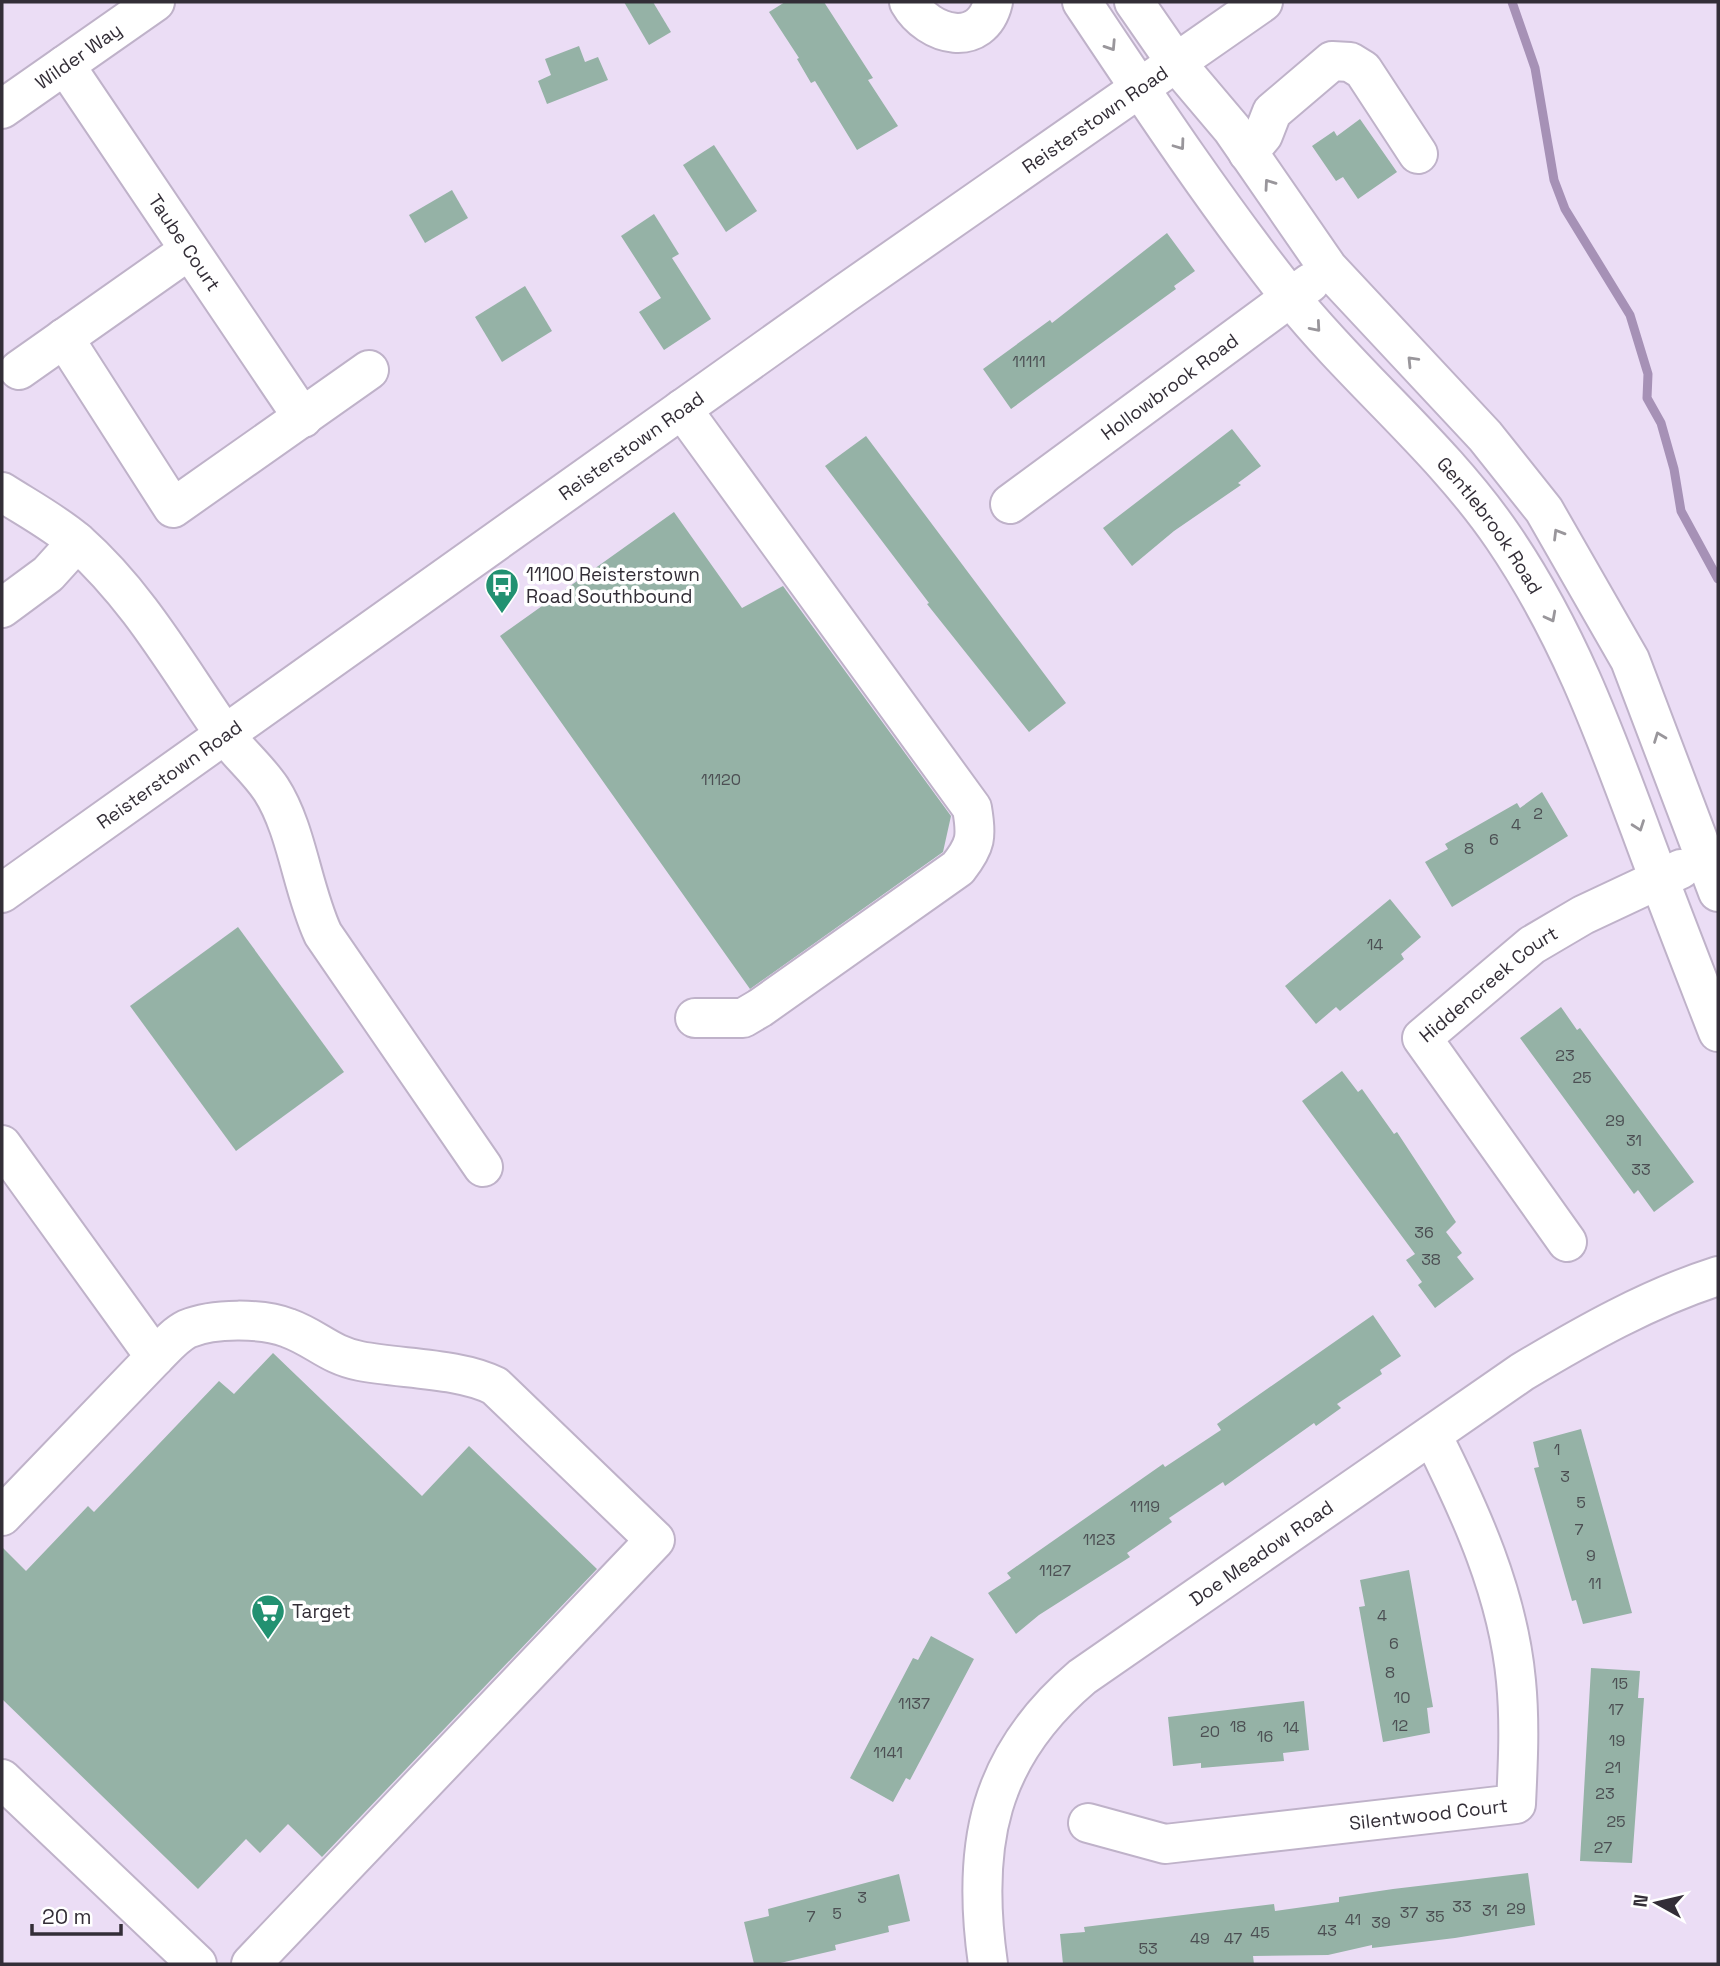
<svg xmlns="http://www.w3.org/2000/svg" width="1720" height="1966" font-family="'Space Grotesk',sans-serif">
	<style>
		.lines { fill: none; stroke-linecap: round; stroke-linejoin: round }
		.stream { stroke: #a691b6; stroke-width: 9 }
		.building { fill: #95b2a6 }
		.minor-casing { stroke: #bfb2c9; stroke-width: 42 }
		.major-casing { stroke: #bfb2c9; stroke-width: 42 }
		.minor { stroke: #fff; stroke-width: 38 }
		.major { stroke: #fff; stroke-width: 38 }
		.oneway { stroke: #99969b }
		.labels { text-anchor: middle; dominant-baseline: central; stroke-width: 7; stroke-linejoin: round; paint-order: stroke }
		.number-label { font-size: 16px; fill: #4c4f53 }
		.street-label { font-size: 19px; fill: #332e37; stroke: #fff }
		.poi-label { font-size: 19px; fill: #332e37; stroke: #fff; text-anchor: start }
	</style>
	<rect width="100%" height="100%" fill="#ebddf5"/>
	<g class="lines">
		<polyline class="stream" points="1512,2 1535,68 1554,180 1565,209 1630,315 1648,374 1647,398 1661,423 1674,469 1681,511 1718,579"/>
	</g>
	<g class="building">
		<polygon points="624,2 653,2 671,32 649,45"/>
		<polygon points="785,2 824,2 873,78 868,80 898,126 857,150 815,81 811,83 797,59 799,58 769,12"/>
		<polygon points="579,46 585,62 598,57 608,80 547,104 538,81 551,75 545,59"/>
		<polygon points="1360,119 1397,172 1358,199 1343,177 1336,181 1312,146 1334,131 1337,136"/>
		<polygon points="714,145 757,211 726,232 683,165"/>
		<polygon points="452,190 468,218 425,243 409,215"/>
		<polygon points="654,214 679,254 672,258 711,319 664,350 639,312 661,298 621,236"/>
		<polygon points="1167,233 1195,271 1174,286 1176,289 1011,409 983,369 1050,320 1052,323"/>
		<polygon points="525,286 552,331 502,362 475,317"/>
		<polygon points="1232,429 1261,466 1238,483 1241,485 1174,531 1132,566 1103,528"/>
		<polygon points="866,436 1066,703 1029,732 927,604 929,603 825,466"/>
		<polygon points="674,512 742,608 783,586 951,816 943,852 750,989 500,636"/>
		<polygon points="1542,792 1568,836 1452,907 1425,862 1448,849 1445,844 1517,803 1520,808"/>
		<polygon points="1390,899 1421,937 1401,954 1404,959 1340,1011 1336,1007 1316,1024 1285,986"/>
		<polygon points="238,927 344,1072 236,1151 130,1006"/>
		<polygon points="1561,1007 1577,1030 1580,1028 1694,1182 1654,1212 1638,1190 1634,1194 1520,1038"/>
		<polygon points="1342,1071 1358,1092 1362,1089 1394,1134 1397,1132 1456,1222 1446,1232 1462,1253 1457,1257 1474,1279 1435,1308 1418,1285 1422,1282 1406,1260 1415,1254 1302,1101"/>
		<polygon points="1373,1315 1401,1356 1380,1370 1382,1374 1337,1404 1341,1408 1316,1426 1314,1423 1225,1486 1223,1482 1169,1518 1172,1522 1127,1553 1130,1557 1039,1615 1016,1634 988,1593 1011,1578 1007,1573 1163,1464 1165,1467 1221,1430 1217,1424"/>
		<polygon points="273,1353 422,1496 469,1446 597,1569 322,1857 288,1824 260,1853 246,1839 198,1889 2,1699 2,1547 26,1571 88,1506 94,1512 219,1381 234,1394"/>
		<polygon points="1581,1429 1632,1613 1583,1624 1576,1600 1572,1601 1549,1521 1534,1468 1539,1467 1533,1442"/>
		<polygon points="1409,1570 1433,1707 1427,1708 1430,1733 1383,1742 1359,1607 1365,1606 1360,1580"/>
		<polygon points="931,1636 974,1659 910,1780 906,1778 893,1802 850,1778 913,1658 918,1660"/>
		<polygon points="1591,1668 1640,1671 1638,1698 1644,1698 1632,1863 1580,1861"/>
		<polygon points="1304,1701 1309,1750 1283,1753 1284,1761 1201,1768 1201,1763 1173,1766 1168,1717"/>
		<polygon points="1528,1873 1535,1925 1455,1938 1372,1948 1372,1945 1328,1955 1253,1956 1254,1964 1063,1964 1060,1934 1085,1932 1084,1927 1274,1904 1275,1911 1339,1902 1339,1897 1393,1889"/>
		<polygon points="899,1874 910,1921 888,1926 889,1932 835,1945 836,1950 776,1964 754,1964 744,1922 769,1916 768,1909"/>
	</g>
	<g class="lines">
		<g class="minor-casing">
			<g id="minor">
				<path d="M909,2C929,37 982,49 993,2"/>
				<path id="s1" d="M1082,2C1148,101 1217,205 1291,298C1358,381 1443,449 1503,537C1567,631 1602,726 1641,831C1666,899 1692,965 1718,1032"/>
				<polyline points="1134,2 1177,64 1232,129 1328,268 1485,436 1544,510 1630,660 1718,892"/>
				<path id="s2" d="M65,65L303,418"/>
				<path id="s3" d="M2,109L155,2"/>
				<polyline points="1248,153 1263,135 1272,112 1332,61 1350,62 1363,70 1418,154"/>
				<polyline points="64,338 173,508 369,370"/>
				<polyline points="19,370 188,251"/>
				<path d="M682,409L972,808C977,837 976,845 958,868L760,1008L743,1018H695"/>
				<path d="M2,492C27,508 55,523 77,542C138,596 177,666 223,732C237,752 257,768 271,789C297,829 302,889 323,934L483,1167"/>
				<path id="s4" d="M1010,504L1310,283"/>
				<polyline points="2,608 48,574 77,542"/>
				<polyline points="2,1145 155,1357 2,1516"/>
				<path id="s5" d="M1567,1242L1422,1038L1532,945L1583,915L1681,869"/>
				<path d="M155,1357C165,1347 175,1335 187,1329C213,1318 262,1318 288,1328C316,1338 329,1355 360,1361C401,1369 460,1368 495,1386L655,1540L251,1964"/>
				<polyline points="2,1779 197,1964"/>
				<path id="s6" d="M1088,1823L1165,1844L1516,1804C1518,1762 1520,1722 1516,1681C1508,1594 1471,1513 1432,1435"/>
				<path id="s7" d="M988,1964C971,1846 988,1757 1082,1677L1522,1372C1584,1335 1649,1298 1718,1276"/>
			</g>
		</g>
		<g class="major-casing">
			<g id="major">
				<path id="s8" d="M2,893L844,294L1263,2"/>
			</g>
		</g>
		<use href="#minor" class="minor"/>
		<use href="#major" class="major"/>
	</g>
	<defs><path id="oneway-chevron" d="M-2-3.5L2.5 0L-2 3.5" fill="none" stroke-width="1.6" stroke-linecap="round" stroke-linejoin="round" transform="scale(1.75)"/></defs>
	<g class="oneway">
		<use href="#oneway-chevron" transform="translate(1111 46) rotate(57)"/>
		<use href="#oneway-chevron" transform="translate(1180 145) rotate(54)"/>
		<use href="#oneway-chevron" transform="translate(1269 184) rotate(-125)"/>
		<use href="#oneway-chevron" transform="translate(1316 327) rotate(49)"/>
		<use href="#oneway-chevron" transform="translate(1412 361) rotate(-134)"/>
		<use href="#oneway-chevron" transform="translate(1558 534) rotate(-121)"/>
		<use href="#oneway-chevron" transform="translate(1551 617) rotate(62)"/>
		<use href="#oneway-chevron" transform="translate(1659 737) rotate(-111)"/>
		<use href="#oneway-chevron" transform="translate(1639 826) rotate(70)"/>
	</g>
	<defs>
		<g id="bus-pin" transform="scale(1.75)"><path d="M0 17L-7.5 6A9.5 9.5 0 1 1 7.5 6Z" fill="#229171" stroke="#fff"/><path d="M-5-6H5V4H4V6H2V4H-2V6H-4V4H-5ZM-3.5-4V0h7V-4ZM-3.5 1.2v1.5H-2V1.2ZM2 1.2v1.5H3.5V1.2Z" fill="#fff"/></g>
		<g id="supermarket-pin" transform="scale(1.75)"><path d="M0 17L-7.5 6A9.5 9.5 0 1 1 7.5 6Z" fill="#229171" stroke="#fff"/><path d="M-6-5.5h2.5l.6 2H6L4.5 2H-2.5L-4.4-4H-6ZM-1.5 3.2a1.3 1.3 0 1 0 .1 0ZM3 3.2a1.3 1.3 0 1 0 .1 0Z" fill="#fff"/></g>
	</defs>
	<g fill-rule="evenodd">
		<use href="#bus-pin" x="502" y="585"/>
		<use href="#supermarket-pin" x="268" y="1611"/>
	</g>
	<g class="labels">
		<g class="number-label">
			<text x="1029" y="361">11111</text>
			<text x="721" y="779">11120</text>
			<text x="1538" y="813">2</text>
			<text x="1516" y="824">4</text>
			<text x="1494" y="839">6</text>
			<text x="1469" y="848">8</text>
			<text x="1375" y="944">14</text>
			<text x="1565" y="1055">23</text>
			<text x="1582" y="1077">25</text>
			<text x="1615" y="1120">29</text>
			<text x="1634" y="1140">31</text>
			<text x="1641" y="1169">33</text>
			<text x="1424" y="1232">36</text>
			<text x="1431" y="1259">38</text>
			<text x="1557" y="1449">1</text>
			<text x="1565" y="1476">3</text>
			<text x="1581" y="1502">5</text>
			<text x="1145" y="1506">1119</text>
			<text x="1579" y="1529">7</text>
			<text x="1099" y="1539">1123</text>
			<text x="1591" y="1555">9</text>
			<text x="1055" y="1570">1127</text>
			<text x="1595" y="1583">11</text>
			<text x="1382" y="1615">4</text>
			<text x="1394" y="1643">6</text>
			<text x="1390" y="1672">8</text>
			<text x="1620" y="1683">15</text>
			<text x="1402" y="1697">10</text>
			<text x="914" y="1703">1137</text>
			<text x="1616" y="1709">17</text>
			<text x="1400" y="1725">12</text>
			<text x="1238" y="1726">18</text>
			<text x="1291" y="1727">14</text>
			<text x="1210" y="1731">20</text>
			<text x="1265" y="1736">16</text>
			<text x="1617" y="1740">19</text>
			<text x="888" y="1752">1141</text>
			<text x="1613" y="1767">21</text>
			<text x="1605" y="1793">23</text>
			<text x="1616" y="1821">25</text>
			<text x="1603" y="1847">27</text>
			<text x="862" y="1897">3</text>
			<text x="1462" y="1906">33</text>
			<text x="1516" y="1908">29</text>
			<text x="1490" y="1910">31</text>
			<text x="1409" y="1912">37</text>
			<text x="837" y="1913">5</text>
			<text x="811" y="1916">7</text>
			<text x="1435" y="1916">35</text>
			<text x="1353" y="1919">41</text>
			<text x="1381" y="1922">39</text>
			<text x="1327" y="1930">43</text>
			<text x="1260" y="1932">45</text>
			<text x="1200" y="1938">49</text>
			<text x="1233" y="1938">47</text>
			<text x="1148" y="1948">53</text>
		</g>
		<g class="street-label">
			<text stroke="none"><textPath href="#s3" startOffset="93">Wilder Way</textPath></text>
			<text stroke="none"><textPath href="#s8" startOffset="1339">Reisterstown Road</textPath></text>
			<text stroke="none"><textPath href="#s2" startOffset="214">Taube Court</textPath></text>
			<text stroke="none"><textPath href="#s4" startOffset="198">Hollowbrook Road</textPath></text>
			<text stroke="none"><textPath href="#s8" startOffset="772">Reisterstown Road</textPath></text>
			<text stroke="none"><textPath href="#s1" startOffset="665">Gentlebrook Road</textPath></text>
			<text stroke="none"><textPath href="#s8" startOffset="205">Reisterstown Road</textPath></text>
			<text stroke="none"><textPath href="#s5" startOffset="336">Hiddencreek Court</textPath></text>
			<text stroke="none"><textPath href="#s7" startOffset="536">Doe Meadow Road</textPath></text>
			<text stroke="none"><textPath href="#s6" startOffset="345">Silentwood Court</textPath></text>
		</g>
		<g class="poi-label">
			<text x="526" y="574">11100 Reisterstown<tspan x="526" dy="22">Road Southbound</tspan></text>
			<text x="292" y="1611">Target</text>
		</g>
	</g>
	<rect width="1720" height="1966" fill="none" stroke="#332e37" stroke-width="7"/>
	<g transform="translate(1657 1903) rotate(278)" stroke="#ffffff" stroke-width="5" paint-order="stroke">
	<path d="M0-5L12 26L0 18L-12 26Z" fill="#332e37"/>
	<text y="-10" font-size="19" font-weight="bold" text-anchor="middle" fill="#332e37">N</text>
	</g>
	<path d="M32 1924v10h89v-10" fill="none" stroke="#332e37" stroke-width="3.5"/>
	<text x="42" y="1924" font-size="21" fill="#332e37" stroke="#ffffff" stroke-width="5" paint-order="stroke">20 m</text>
</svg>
